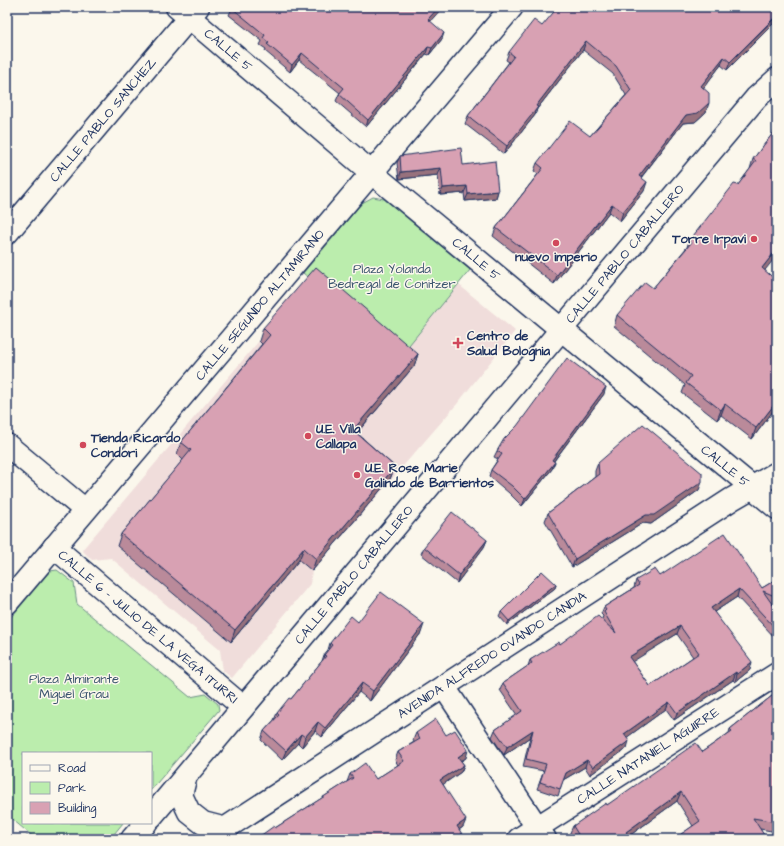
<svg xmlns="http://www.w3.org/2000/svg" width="784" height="846" font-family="'Architects Daughter',sans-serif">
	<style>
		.built { fill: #f0dddb }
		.green { fill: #bbedad; stroke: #6b8e86 }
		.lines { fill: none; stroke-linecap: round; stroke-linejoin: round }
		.street-casing { stroke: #1b2f5e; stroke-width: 25 }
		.secondary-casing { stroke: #1b2f5e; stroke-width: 25 }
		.street { stroke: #fbf7ec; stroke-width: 22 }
		.secondary { stroke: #fbf7ec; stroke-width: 22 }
		.wall { fill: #ba8a9a; stroke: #1b2f5e; fill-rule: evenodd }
		.shaded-wall { fill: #97717d; stroke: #1b2f5e }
		.building { fill: #d8a1b3; stroke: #1b2f5e; fill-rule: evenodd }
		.poi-dot { fill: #d1495b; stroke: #fbf7ec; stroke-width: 1.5 }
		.labels { text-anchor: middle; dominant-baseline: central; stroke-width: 3; stroke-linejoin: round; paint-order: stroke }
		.street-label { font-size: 13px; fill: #1b2f5e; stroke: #fbf7ec }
		.poi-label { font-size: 13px; font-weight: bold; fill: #1b2f5e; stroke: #fbf7ec; text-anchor: start }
		.park-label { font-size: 13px; fill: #3b556e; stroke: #fbf7ec }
	</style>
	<rect width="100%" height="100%" fill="#fbf7ec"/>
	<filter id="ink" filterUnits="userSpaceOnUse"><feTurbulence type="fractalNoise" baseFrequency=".025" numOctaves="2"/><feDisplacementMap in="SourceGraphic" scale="8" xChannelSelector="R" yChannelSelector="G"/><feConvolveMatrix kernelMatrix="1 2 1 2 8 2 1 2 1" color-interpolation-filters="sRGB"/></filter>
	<g filter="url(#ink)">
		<polygon class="built" points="458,284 515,331 457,404 312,571 310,584 232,678 223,671 220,650 111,558 92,560 82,550 259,341 401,355"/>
		<g class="green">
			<polygon points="373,197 384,199 470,270 401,355 303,273 362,203"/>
			<polygon points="57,570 74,583 77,604 190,697 206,694 218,704 219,710 151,790 151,753 23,753 23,823 123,823 110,839 36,839 7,815 7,622 50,571"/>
		</g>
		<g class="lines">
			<g class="street-casing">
				<g id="street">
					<polyline points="177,7 372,173 752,487"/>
					<polyline points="7,445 85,510"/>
					<polyline points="54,547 243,707"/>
					<polyline points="7,603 512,7"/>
					<polyline points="444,687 545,839"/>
					<polyline points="151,817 756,98 777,79"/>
					<polyline points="132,839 146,823"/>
					<polyline points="519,839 777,674"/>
				</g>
			</g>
			<g class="secondary-casing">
				<g id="secondary">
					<polyline points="7,233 198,7"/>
					<polyline points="752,487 777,508"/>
					<polyline points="185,779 181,795 189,812 203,823 226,829"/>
					<polyline points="209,839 732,499 777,473"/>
				</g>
			</g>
			<use href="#street" class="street"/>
			<use href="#secondary" class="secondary"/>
		</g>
		<g class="wall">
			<polygon points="777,7 777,27 774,23 727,70 721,65 703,88 706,112 695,122 683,123 641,178 644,191 620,221 609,212 554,284 493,236 496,228 538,174 534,171 537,163 590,136 626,95 613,74 583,50 537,109 535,115 504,154 465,124 468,116 509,62 506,60 509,52 542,26"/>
			<polygon points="232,8 430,21 442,39 429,55 426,54 366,127 336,101 339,94 340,93 299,60 290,72 265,51 266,49 260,45 262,41 229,15"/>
			<polygon points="777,128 765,271 777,281 777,406 752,439 721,415 717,420 682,393 685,385 614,326 617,315 653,288 687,247 689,241 738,185 750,169 753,159"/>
			<polygon points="400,156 463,165 498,191 496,198 465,201 464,193 440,195 438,175 399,179 397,163"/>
			<polygon points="263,328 418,354 414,366 357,433 395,467 390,479 312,571 299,560 231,642 117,546 121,534 183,460 177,454 181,442 262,344 259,341"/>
			<polygon points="604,394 554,461 552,469 522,506 509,493 489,476 491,470 498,459 494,457 497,451"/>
			<polygon points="598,463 699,490 651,524 643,523 572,567 545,521 548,513 595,477 595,471"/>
			<polygon points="487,540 484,547 457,583 421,554 424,547"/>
			<path d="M660,576L762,588L777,579V605L772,603L777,611V640L737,597L714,612L750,670L735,682L733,680L674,720L666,709L627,737V748L590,775L585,767L563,780L558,796L537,789L544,771L523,767L530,737L504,755L492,737L495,730L517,715L500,690L503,683L528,666L530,660L560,644L602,619L603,616L601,614L604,607L634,588L636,580ZM677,634L693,657L650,686L632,661Z"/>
			<polygon points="556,584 555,588 507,625 499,616 501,612"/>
			<polygon points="358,622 421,633 370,701 359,692 322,737 315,731 302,747 298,743 282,760 261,740 264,731 274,720 277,713 291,699 322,661 324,655 328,650 330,643"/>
			<polygon points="777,692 777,832 760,829 766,839 674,839 693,826 677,801 629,836 631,839 572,839 569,835 573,826 607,805 702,752 729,733 730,729"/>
			<polygon points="416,733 446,735 466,758 461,761 464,765 461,772 443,784 463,827 459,830 275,828 347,782 350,774 376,779 398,765 395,760 398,752 414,742 413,740"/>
		</g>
		<g class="shaded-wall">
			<polygon points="439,7 443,7 426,26 428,19"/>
			<polygon points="777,16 774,23 727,70 730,62"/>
			<polygon points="444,33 442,39 429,55 432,48"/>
			<polygon points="586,41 583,50 537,109 535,115 504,154 507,146 536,106"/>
			<polygon points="428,47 426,54 366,127 368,120"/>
			<polygon points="302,53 299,60 290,72 292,65"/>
			<polygon points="724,57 721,65 698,95 701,86"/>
			<polygon points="709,103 706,112 695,122 683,123 636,184 639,176 686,115"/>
			<polygon points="441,168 438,175 399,179 401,172"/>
			<polygon points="647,182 644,191 620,221 623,212"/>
			<polygon points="467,186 464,193 440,195 443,188"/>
			<polygon points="498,191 496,198 465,201 468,194"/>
			<polygon points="612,204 609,212 554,284 557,275"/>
			<polygon points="777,249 777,255 758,279 762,268"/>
			<polygon points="418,354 414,366 349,442 353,430"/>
			<polygon points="606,387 604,394 550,466 552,460"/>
			<polygon points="777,401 777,406 752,439 756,428"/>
			<polygon points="725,404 721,415 717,420 721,410"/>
			<polygon points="555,462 552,469 522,506 525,499"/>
			<polygon points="395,467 390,479 312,571 316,559"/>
			<polygon points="702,482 699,490 651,524 643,523 572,567 575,559 646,515"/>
			<polygon points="487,540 484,547 457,583 459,575"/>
			<polygon points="304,548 299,560 231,642 235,630"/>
			<polygon points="556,584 555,588 507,625 509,621"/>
			<polygon points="739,589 737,597 708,616 711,608"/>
			<polygon points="424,624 421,633 370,701 373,691"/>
			<polygon points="680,626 677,634 627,665 629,657"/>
			<polygon points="752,662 750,670 735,682 737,674"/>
			<polygon points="736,672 733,680 674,720 677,713"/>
			<polygon points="362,683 359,692 322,737 325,728"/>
			<polygon points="669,702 666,709 622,741 624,734"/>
			<polygon points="318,722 315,731 302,747 305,737"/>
			<polygon points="533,730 530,737 504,755 507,747"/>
			<polygon points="301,734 298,743 282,760 286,751"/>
			<polygon points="629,741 627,748 590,775 593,767"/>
			<polygon points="468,750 466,758 456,764 458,757"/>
			<polygon points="587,760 585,767 563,780 566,773"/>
			<polygon points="464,765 461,772 438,788 440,780"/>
			<polygon points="681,792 677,801 625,839 626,832"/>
			<polygon points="466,820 463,827 454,833 457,826"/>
		</g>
		<g class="building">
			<polygon points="233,7 439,7 428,19 444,33 432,48 428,47 368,120 339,94 344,88 302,53 292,65 267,44 269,43 263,38 265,35 232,8"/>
			<polygon points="558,7 777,7 777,15 730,62 724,57 701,86 709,93 709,103 698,113 686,115 639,176 647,182 623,212 612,204 557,275 496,228 543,168 537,163 570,121 590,136 631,90 616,66 586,41 536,106 538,107 507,146 468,116 514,56 509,52 534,20 542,26"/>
			<polygon points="777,128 777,249 762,268 777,281 777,401 756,428 725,404 721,410 686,383 691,376 617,315 645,282 653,288 691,243 689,241 734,184 738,185 756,161 753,159"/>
			<polygon points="461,148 463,165 495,161 498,191 468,194 467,186 443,188 441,168 401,172 400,156"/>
			<polygon points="316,267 418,354 353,430 395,467 316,559 304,548 235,630 121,534 191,450 181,442 270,335 263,328"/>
			<polygon points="567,358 606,387 552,460 555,462 525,499 512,486 491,470 502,454 497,451 504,439 517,426"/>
			<polygon points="643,424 702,473 702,482 654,515 646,515 575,559 548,513 599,474 598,463"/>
			<polygon points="452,512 487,540 459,575 424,547"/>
			<path d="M725,533L762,588L777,579V597L763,591L777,611V630L739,589L711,608L752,662L737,674L736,672L677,713L669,702L624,734L629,741L593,767L587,760L566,773L560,789L540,782L546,764L526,759L533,730L507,747L495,730L522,711L503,683L532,663L530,660L559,642L560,644L598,616L616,633L604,612L606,610L604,607L639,585L636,580L655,569L660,576ZM680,626L699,653L650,686L629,657Z"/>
			<polygon points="542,571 556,584 509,621 501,612"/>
			<polygon points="381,592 424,624 373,691 362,683 325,728 318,722 305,737 301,734 286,751 264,731 279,715 277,713 289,698 291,699 326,656 324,655 332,645 330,643 351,616 358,622"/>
			<polygon points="777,692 777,822 753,818 766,838 765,839 674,839 700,821 681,792 626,832 631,839 581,839 573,826 606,803 607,805 696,743 702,752 732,731 730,729"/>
			<polygon points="436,719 446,735 455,730 468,750 458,757 464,765 440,780 466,820 457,826 465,839 256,839 274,826 275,828 353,778 350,774 365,763 376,779 404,761 398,752 420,739 416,733"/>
			<polygon points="27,836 31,839 24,839"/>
		</g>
	</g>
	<g class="poi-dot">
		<circle cx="754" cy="239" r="4"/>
		<circle cx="556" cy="243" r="4"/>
		<path d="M456 337h4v4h4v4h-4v4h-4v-4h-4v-4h4z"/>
		<circle cx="308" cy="436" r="4"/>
		<circle cx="83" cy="445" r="4"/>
		<circle cx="357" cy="475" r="4"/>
	</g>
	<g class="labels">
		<g class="street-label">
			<text transform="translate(228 50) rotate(40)">CALLE 5</text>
			<text transform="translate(103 120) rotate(-50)">CALLE PABLO SANCHEZ</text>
			<text transform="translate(625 254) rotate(-50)">CALLE PABLO CABALLERO</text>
			<text transform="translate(476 259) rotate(40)">CALLE 5</text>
			<text transform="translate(260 305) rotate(-50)">CALLE SEGUNDO ALTAMIRANO</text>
			<text transform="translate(725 466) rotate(39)">CALLE 5</text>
			<text transform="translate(354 575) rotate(-50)">CALLE PABLO CABALLERO</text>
			<text transform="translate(148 627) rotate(40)">CALLE 6 - JULIO DE LA VEGA ITURRI</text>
			<text transform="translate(492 655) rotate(-33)">AVENIDA ALFREDO OVANDO CANDIA</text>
			<text transform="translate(648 756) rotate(-33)">CALLE NATANIEL AGUIRRE</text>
		</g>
		<g class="poi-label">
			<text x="746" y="239" text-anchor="end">Torre Irpavi</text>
			<text x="556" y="257" text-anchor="middle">nuevo imperio</text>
			<text x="467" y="336">Centro de<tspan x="467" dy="15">Salud Bolognia</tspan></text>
			<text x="316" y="429">U.E. Villa<tspan x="316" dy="15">Callapa</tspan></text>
			<text x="91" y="438">Tienda Ricardo<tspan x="91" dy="15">Condori</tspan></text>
			<text x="365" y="468">U.E. Rose Marie<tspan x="365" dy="15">Galindo de Barrientos</tspan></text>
		</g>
		<g class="park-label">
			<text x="392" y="269">Plaza Yolanda<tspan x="392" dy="15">Bedregal de Conitzer</tspan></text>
			<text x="74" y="679">Plaza Almirante<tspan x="74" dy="15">Miguel Grau</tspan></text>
		</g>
	</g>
	<rect width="784" height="846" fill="none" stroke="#fbf7ec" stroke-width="24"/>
	<rect x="12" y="12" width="760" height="822" fill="none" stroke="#1b2f5e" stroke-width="1.5" filter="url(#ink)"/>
	<rect x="22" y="752" width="130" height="72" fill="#fbf7ec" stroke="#a1a7b3"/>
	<rect x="30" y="765" width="20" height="6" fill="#fbf7ec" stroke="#a1a7b3"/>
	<text x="58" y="772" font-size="12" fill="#1b2f5e">Road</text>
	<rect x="30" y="782" width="20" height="12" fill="#bbedad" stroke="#a1a7b3"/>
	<text x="58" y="792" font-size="12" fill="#1b2f5e">Park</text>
	<rect x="30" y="802" width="20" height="12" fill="#d8a1b3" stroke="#a1a7b3"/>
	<text x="58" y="812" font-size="12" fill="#1b2f5e">Building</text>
</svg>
